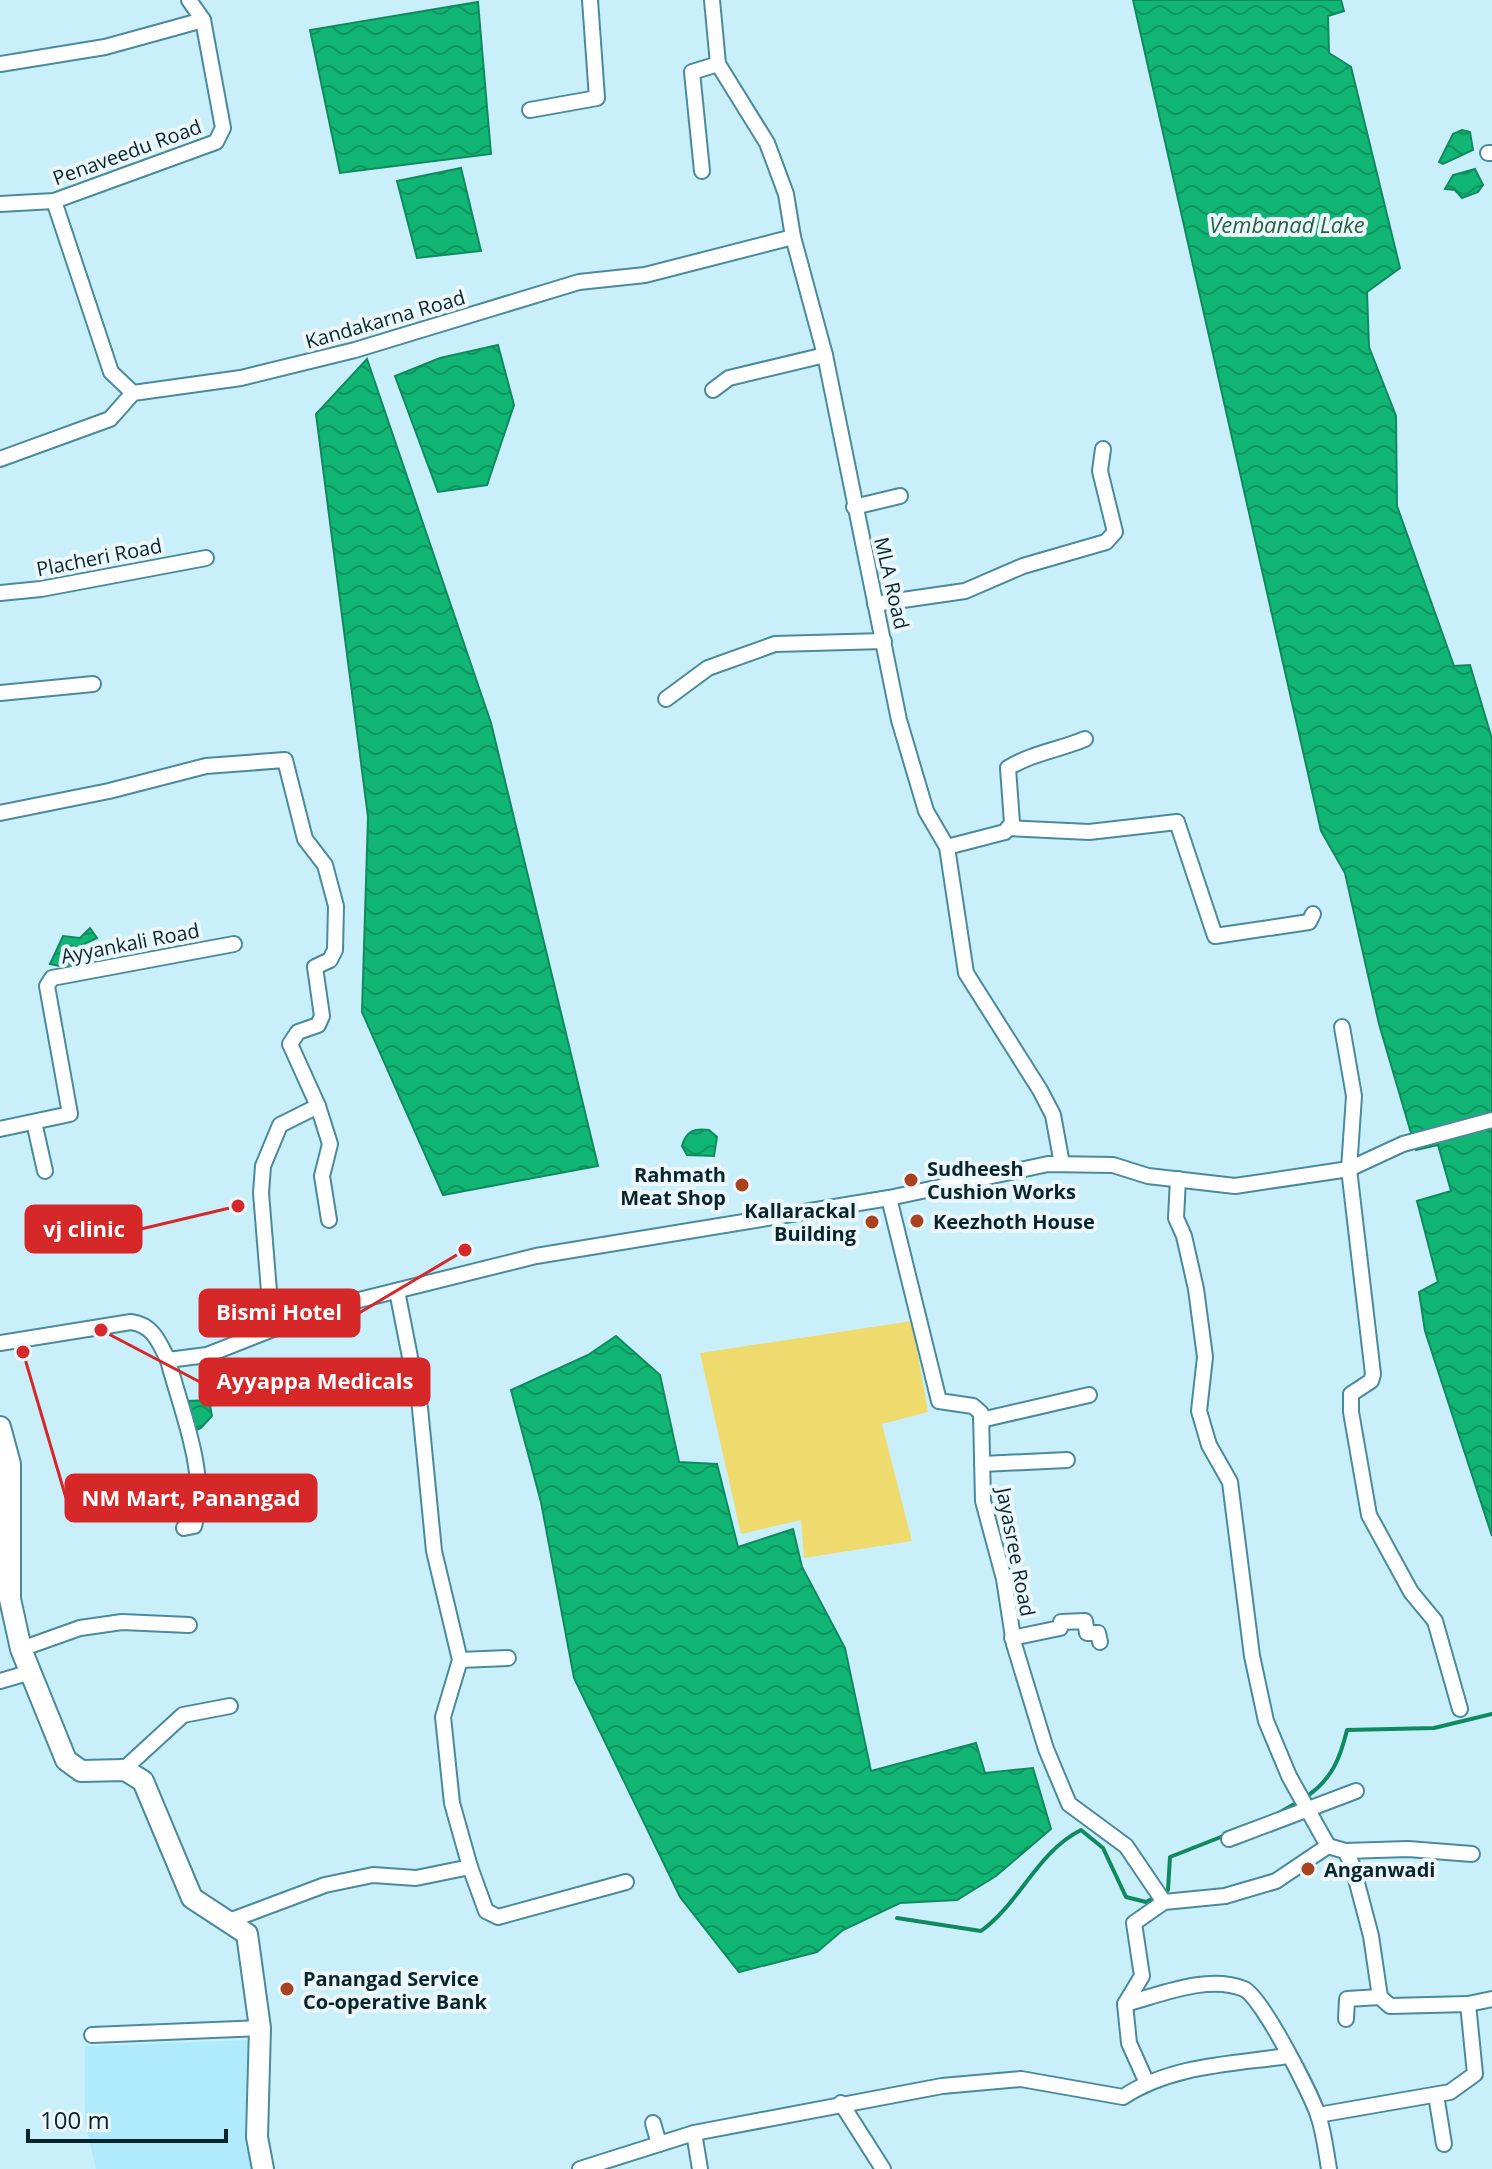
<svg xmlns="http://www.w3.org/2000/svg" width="1492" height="2169" font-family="'Open Sans',sans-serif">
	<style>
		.built { fill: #b0ebfc }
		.grass { fill: #efda6e }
		.water { fill: url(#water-waves); stroke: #0f8a5f; stroke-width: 2 }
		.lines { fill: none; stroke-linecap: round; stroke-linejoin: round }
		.stream { stroke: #0f8a5f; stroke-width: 4 }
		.street-casing { stroke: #4a8a9c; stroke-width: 18 }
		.secondary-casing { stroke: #4a8a9c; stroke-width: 24 }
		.street { stroke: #fff; stroke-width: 14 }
		.secondary { stroke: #fff; stroke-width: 20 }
		.poi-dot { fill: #a9421e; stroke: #ebf7fb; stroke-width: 3 }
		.labels { text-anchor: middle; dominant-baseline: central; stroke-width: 8; stroke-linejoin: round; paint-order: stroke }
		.street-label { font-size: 20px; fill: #09242b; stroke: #ebf7fb }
		.poi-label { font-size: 20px; font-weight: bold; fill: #09242b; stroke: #ebf7fb; text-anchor: start }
		.water-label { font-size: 22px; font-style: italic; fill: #295f43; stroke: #ebf7fb }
		.leader { fill: none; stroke: #d62828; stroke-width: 3 }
		.callout-dot { fill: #d62828; stroke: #ebf7fb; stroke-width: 3 }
		.callout { fill: #d62828; stroke: #d62828; stroke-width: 3 }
		.callout-label { font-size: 22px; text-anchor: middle; font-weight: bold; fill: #fff }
	</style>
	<defs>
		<pattern id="water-waves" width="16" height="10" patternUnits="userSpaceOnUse" patternTransform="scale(2)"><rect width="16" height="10" fill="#11b675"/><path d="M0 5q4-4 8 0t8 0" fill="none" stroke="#0e9460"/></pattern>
	</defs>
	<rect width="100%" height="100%" fill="#c9effb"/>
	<polygon class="built" points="248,2040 249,2113 256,2169 96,2169 85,2123 85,2046"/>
	<polygon class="grass" points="912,1321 928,1412 882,1424 912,1541 804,1558 801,1520 741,1534 700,1353"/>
	<g class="water">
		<polygon points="1133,0 1341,0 1344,11 1328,16 1329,53 1351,67 1400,268 1367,292 1369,347 1396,416 1397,506 1454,666 1470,665 1492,739 1492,1536 1425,1331 1419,1292 1438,1282 1417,1201 1451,1191 1438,1145 1416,1150 1379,1024 1345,873 1321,831"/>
		<polygon points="478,2 491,154 340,173 310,30"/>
		<polygon points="1462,130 1470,132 1473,150 1443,164 1439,162 1453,134"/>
		<polygon points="461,168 481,251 417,258 397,181"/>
		<polygon points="1475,169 1483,185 1478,192 1462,198 1455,190 1445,189 1453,175"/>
		<polygon points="498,345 514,405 487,485 438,492 395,376 440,358"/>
		<polygon points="367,359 491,723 598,1166 443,1195 362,1012 368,817 316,414"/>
		<polygon points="90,928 97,938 82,945 85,956 69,968 50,964 63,936 80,938"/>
		<path d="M709,1130L717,1137L714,1156L687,1155L682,1146C686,1131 694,1128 709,1130Z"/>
		<polygon points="616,1336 660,1375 679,1462 717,1464 738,1547 793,1529 802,1567 845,1648 871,1771 976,1743 985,1773 1033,1768 1051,1829 996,1876 957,1900 900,1903 843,1930 817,1952 739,1972 680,1897 574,1678 541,1502 511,1390 588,1355"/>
		<polygon points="209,1400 212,1416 201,1428 190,1433 189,1401"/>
	</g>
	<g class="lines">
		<g class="stream">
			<path d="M1306,1797C1332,1779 1340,1759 1347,1730L1434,1728L1492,1714"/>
			<polyline points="1275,1815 1298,1802"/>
			<polyline points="1163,1893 1168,1890 1170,1857 1226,1835"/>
			<path d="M897,1918L981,1931C1020,1903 1037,1852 1081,1830L1103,1848L1126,1897L1146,1902L1156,1897"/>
		</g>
		<g class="street-casing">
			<g id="street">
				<polyline points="712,0 718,64 767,143 786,194 793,237 825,355 899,720 926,811 947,847 966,973 1040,1090 1053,1115 1062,1164"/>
				<polyline points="0,64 105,47 203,20"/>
				<polyline points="530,110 597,98 590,0"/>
				<polyline points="1488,153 1492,153"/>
				<polyline points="702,171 692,72 718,64"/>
				<polyline points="54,201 111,372 133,393"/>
				<polyline points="0,204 54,201 216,142 223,128 203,20 189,0"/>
				<polyline points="713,390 729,378 825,355"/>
				<polyline points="0,459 110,419 133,393 241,378 355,350 579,282 645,275 793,237"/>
				<polyline points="854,507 900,496"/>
				<polyline points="0,593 41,589 206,558"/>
				<polyline points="875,604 965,591 1023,566 1106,542 1115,532 1100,471 1103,449"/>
				<polyline points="0,693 93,684"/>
				<polyline points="666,699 708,668 775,644 884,641"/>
				<polyline points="0,813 109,791 206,766 285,760 305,839 325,865 336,906 335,950 330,960 315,967 322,1016 318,1025 298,1032 290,1044 318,1106 330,1144 322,1176 329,1220"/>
				<polyline points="1008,828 1089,832 1177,822 1215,936 1309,922 1313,914"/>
				<path d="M947,847L1005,832L1012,823L1008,768C1032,753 1059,750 1085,739"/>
				<polyline points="1342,1027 1354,1096 1349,1169 1373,1374 1371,1381 1351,1394 1351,1412 1369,1515 1411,1592 1435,1621 1460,1709"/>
				<polyline points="34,1122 45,1171"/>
				<polyline points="0,1129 70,1114 47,986 52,978 234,944"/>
				<polyline points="889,1198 939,1401 973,1406 981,1413 983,1501 1004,1579 1014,1644 1046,1749 1069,1804 1126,1846 1164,1902"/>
				<polyline points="272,1328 261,1193 263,1166 280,1125 318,1106"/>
				<path d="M0,1343L131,1322C153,1325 159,1342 168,1360L207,1355L327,1308L536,1256L889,1198L1048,1164L1113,1165L1148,1176L1235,1186L1349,1169L1403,1144L1492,1120"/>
				<path d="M168,1360C181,1411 209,1474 194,1526L184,1528"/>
				<polyline points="981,1420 1089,1395"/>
				<polyline points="982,1464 1067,1460"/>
				<polyline points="1012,1638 1060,1628 1061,1622 1085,1621 1087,1633 1098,1633 1100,1642"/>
				<polyline points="21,1649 80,1628 122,1622 189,1625"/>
				<polyline points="460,1660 508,1658"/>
				<polyline points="0,1681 31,1672"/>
				<polyline points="123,1770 183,1715 230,1706"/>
				<polyline points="1229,1839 1356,1791"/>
				<polyline points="1345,1851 1408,1849 1472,1854"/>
				<polyline points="470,1867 486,1911 498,1917 626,1882"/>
				<polyline points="229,1921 325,1885 373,1875 416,1878 470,1867 452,1803 443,1717 460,1660 434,1551 420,1408 397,1291"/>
				<path d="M1125,2004C1160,1995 1208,1974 1244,1989C1262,1997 1311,2094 1318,2115C1324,2132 1326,2152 1329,2169"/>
				<polyline points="1468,2004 1492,1999"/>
				<polyline points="1346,2019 1347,1999 1380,1997"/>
				<polyline points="92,2035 260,2028"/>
				<polyline points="1146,2081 1129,2043 1125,2004 1142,1976 1134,1923 1164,1902 1225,1896 1276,1881 1328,1846 1289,1776 1266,1721 1252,1656 1230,1482 1209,1445 1199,1411 1205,1357 1196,1289 1184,1236 1176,1218 1178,1179"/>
				<polyline points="1436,2095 1444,2144"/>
				<polyline points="841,2103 883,2169"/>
				<polyline points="1318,2115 1450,2092 1475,2074 1468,2004 1390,2006 1380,1997 1371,1936 1352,1864 1345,1851 1328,1846"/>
				<polyline points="653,2123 659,2144"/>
				<polyline points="694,2133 700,2169"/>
				<path d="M580,2169L694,2133L942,2086L1021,2079L1123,2097C1171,2065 1233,2064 1288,2056"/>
			</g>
		</g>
		<g class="secondary-casing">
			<polyline id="secondary" points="0,1427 10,1464 10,1599 21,1649 66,1760 81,1771 125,1770 143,1781 192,1898 247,1934 260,2028 257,2137 263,2169"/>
		</g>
		<use href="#street" class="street"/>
		<use href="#secondary" class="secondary"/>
	</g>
	<g class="poi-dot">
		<circle cx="911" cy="1180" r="8"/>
		<circle cx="742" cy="1185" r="8"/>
		<circle cx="917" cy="1221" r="8"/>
		<circle cx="872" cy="1222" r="8"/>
		<circle cx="1308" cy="1869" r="8"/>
		<circle cx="287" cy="1989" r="8"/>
	</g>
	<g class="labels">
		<g class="street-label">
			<text transform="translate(127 152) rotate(-20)">Penaveedu Road</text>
			<text transform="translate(385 319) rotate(-16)">Kandakarna Road</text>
			<text transform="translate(99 557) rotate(-11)">Placheri Road</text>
			<text transform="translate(892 583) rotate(77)">MLA Road</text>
			<text transform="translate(130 943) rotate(-11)">Ayyankali Road</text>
			<text transform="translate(1016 1552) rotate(79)">Jayasree Road</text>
		</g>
		<g class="poi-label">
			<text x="927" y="1168">Sudheesh<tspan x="927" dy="23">Cushion Works</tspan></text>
			<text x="726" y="1174" text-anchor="end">Rahmath<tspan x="726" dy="23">Meat Shop</tspan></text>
			<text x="856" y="1210" text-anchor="end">Kallarackal<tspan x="856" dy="23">Building</tspan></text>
			<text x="933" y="1221">Keezhoth House</text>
			<text x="1324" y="1869">Anganwadi</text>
			<text x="303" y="1978">Panangad Service<tspan x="303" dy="23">Co-operative Bank</tspan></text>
		</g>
		<g class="water-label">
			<text x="1287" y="224">Vembanad Lake</text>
		</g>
	</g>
	<path class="leader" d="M238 1206L141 1229M465 1250L359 1313M101 1330L200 1382M23 1352L66 1498"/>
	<g class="callout-dot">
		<circle cx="238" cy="1206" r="8"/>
		<circle cx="465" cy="1250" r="8"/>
		<circle cx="101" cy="1330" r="8"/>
		<circle cx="23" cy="1352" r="8"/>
	</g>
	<g class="callout">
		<rect x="26" y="1206" width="115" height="46" rx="8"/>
		<rect x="200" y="1290" width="159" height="46" rx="8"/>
		<rect x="200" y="1359" width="229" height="46" rx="8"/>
		<rect x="66" y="1475" width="250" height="46" rx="8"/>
	</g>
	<g class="callout-label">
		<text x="84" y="1237">vj clinic</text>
		<text x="279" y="1320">Bismi Hotel</text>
		<text x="315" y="1389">Ayyappa Medicals</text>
		<text x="191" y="1506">NM Mart, Panangad</text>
	</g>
	<path d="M28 2129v12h198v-12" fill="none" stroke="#09242b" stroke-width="4"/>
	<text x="40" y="2129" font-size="24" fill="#09242b" stroke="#ebf7fb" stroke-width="6" paint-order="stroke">100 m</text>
</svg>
